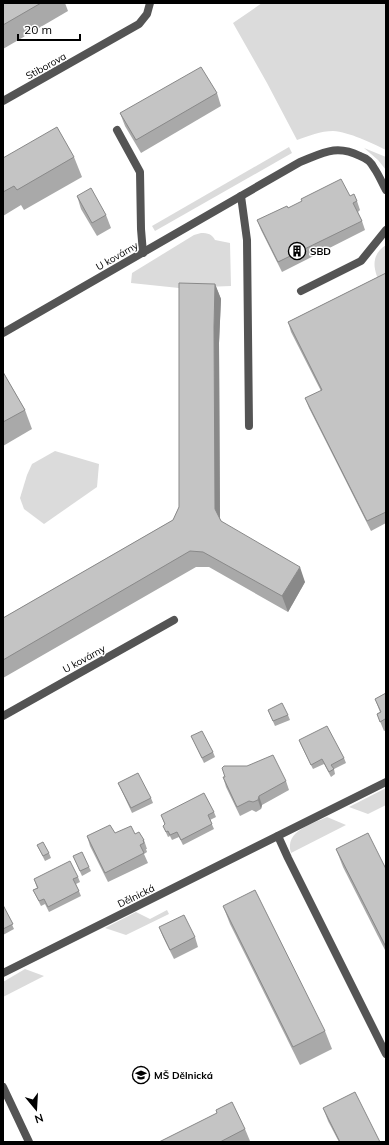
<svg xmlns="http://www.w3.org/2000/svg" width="389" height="1145" font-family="Mulish,sans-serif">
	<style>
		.green { fill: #dbdbdb }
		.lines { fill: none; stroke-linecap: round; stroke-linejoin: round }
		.service { stroke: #545454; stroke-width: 8 }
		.minor { stroke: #545454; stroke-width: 8 }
		.wall { fill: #a9a9a9 }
		.shaded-wall { fill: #898989 }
		.building { fill: #c4c4c4; stroke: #898989 }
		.labels { text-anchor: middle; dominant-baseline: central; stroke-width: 3; stroke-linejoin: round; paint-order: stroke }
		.street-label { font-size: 10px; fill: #000; stroke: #fff }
		.poi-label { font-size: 10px; font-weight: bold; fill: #000; stroke: #fff; text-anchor: start }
	</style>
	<rect width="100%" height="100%" fill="#fff"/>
	<g class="green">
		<path d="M262,3H386V150C372,143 349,132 333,131C321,131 308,136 297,140L267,83L233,23Z"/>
		<polygon points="289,147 292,153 155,231 152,226"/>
		<polygon points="364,148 386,157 386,170 378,160"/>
		<path d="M201,233C208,233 212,234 215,240L230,243L231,286L179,288L131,283L132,273L194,235Z"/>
		<path d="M386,245V284L381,286C374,271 369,256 386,245Z"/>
		<polygon points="55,451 99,464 97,487 44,524 24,509 20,498 27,475 32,464"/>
		<polygon points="386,788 386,805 368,814 349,807"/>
		<path d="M327,817L346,825L291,853C284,831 312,824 327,817Z"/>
		<polygon points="167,910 169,914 126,935 105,928 136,912 150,919"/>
		<polygon points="25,969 44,976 3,997 3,982"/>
	</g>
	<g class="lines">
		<g class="service">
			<polyline points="117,130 140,172 141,229 143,253"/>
			<polyline points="301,291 361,261 386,230"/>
		</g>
		<g class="minor">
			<polyline points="3,101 139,24 147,14 150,3"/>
			<polyline points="241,196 247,240 249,426"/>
			<path d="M3,333L300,162C323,153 336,144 360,156C366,158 371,162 374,168C379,175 382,183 386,190"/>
			<polyline points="3,716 174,620"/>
			<polyline points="278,836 288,858 386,1054"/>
			<polyline points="3,973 386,782"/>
			<polyline points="3,1087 29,1142"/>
		</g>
	</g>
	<g class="wall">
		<polygon points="3,3 65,3 68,11 3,49"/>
		<polygon points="217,93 221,106 141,153 125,126 120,113"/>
		<polygon points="74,157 82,177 24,210 21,205 3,216 3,158"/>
		<polygon points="77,196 106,215 111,228 97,236 81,209"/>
		<polygon points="350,196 357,201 360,210 358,212 362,221 365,230 282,272 261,230 257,220 288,208"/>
		<polygon points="386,273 386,523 371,531 309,408 305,398 321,391 291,332 288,322"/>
		<polygon points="215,284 221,299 219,343 220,519 221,521 305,582 288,612 209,567 196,567 3,678 3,618 173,520 179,507"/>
		<polygon points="3,372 25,410 32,429 3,446"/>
		<polygon points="386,693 386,730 384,731 377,714 380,712 375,699"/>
		<polygon points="268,710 288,715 290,720 275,726"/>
		<polygon points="191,736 213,752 215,757 204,763"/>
		<polygon points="299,740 344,758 346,763 334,769 335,774 331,777 324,764 313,769 301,745"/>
		<polygon points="223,777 286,781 289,790 262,805 261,809 256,812 252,810 240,816 226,787"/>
		<polygon points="118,783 151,798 153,803 132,813"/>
		<polygon points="214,812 216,817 210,820 214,829 183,845 179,837 172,840 170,836 168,837 163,826 165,825 161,815"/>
		<polygon points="115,833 135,834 144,840 147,849 146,849 147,852 144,854 148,863 108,882 90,846 87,836"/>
		<polygon points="37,845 49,853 51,858 45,861"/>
		<polygon points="336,849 386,869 386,952 343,867"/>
		<polygon points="73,856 89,867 91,871 82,876"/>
		<polygon points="78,877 80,882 76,884 81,896 49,912 45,904 41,906 33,890 37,888 34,879"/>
		<polygon points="3,905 14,929 3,935"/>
		<polygon points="223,906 325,1031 332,1049 300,1065 230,924"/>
		<polygon points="159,927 195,937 198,947 174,959 163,937"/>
		<polygon points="323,1108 380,1142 339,1142 328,1121"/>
		<polygon points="245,1129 250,1141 249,1142 159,1142"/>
	</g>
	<g class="shaded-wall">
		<polygon points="215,284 221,299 219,343 220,524 215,509 214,327"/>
		<polygon points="300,567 305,582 288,612 282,596"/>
		<polygon points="259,796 262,805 261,809 258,800"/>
	</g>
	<g class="building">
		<polygon points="3,3 41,3 3,25"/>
		<polygon points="201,67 217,93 136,140 120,113"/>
		<polygon points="57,127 74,157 17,190 14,186 3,192 3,158"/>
		<polygon points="341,179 350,196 354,194 357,201 353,203 362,221 278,262 257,220 287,206 288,208 302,201 301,199"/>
		<polygon points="91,188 106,215 92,223 77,196"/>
		<polygon points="386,273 386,512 367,521 305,398 322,390 288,322"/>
		<polygon points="179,283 215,284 214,327 215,509 221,521 300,567 282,596 203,552 190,551 3,660 3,618 173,520 179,507"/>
		<polygon points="3,372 25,410 3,422"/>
		<polygon points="386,693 386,721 385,719 380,722 377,714 381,712 375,699"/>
		<polygon points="282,703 288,715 273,721 268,710"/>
		<polygon points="327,726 344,758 331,765 334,769 329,772 322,759 311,765 299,740"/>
		<polygon points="202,731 213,752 202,758 191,736"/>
		<polygon points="273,755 286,781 259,796 258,800 253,802 249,801 237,807 223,777 225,777 222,768 224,766 247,766"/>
		<polygon points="138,773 151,798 131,808 118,783"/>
		<polygon points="204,793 214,812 208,815 212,824 181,840 177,832 170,835 168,831 166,832 163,826 165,824 161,815"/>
		<polygon points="110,825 115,833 131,826 135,834 139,832 144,840 143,840 144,843 140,845 144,853 105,873 87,836"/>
		<polygon points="368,833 386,869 386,947 336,849"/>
		<polygon points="43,842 49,853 43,856 37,845"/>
		<polygon points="82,852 89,867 80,871 73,856"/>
		<polygon points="70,861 78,877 73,879 79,891 48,907 44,899 39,901 33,890 38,888 34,879"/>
		<polygon points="255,890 325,1031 293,1047 223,906"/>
		<polygon points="3,905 13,924 3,929"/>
		<polygon points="184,915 195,937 170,950 159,927"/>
		<polygon points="355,1092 380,1142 340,1142 323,1108"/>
		<polygon points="232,1102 245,1129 220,1142 159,1142 217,1113 216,1110"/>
	</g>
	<defs>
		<g id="building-ring" transform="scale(0.9)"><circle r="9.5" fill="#fff" stroke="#000" stroke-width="1.5"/><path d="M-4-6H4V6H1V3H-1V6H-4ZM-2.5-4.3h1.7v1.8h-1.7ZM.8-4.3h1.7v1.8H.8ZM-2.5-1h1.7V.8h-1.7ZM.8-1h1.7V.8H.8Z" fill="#000"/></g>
		<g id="school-ring" transform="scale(0.9)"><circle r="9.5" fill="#fff" stroke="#000" stroke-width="1.5"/><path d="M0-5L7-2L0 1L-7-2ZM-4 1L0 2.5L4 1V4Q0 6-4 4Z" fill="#000"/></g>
	</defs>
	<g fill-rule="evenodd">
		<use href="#building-ring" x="297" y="251"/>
		<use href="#school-ring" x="141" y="1075"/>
	</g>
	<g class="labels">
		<g class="street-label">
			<text transform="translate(46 66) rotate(-29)">Stiborova</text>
			<text transform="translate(117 256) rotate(-30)">U kovárny</text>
			<text transform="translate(84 659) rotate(-29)">U kovárny</text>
			<text transform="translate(136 896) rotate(-26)">Dělnická</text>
		</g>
		<g class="poi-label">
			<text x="310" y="251">SBD</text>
			<text x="154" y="1075">MŠ Dělnická</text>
		</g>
	</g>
	<rect width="389" height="1145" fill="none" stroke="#000000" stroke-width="8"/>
	<g transform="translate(36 1109) rotate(162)" stroke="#ffffff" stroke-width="3" paint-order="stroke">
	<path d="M0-3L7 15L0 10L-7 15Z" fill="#000000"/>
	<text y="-6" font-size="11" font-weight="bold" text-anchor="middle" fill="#000000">N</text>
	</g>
	<path d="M18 34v6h62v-6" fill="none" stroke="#000000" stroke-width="2"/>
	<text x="24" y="34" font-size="12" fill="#000000" stroke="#ffffff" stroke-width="3" paint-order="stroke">20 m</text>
</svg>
